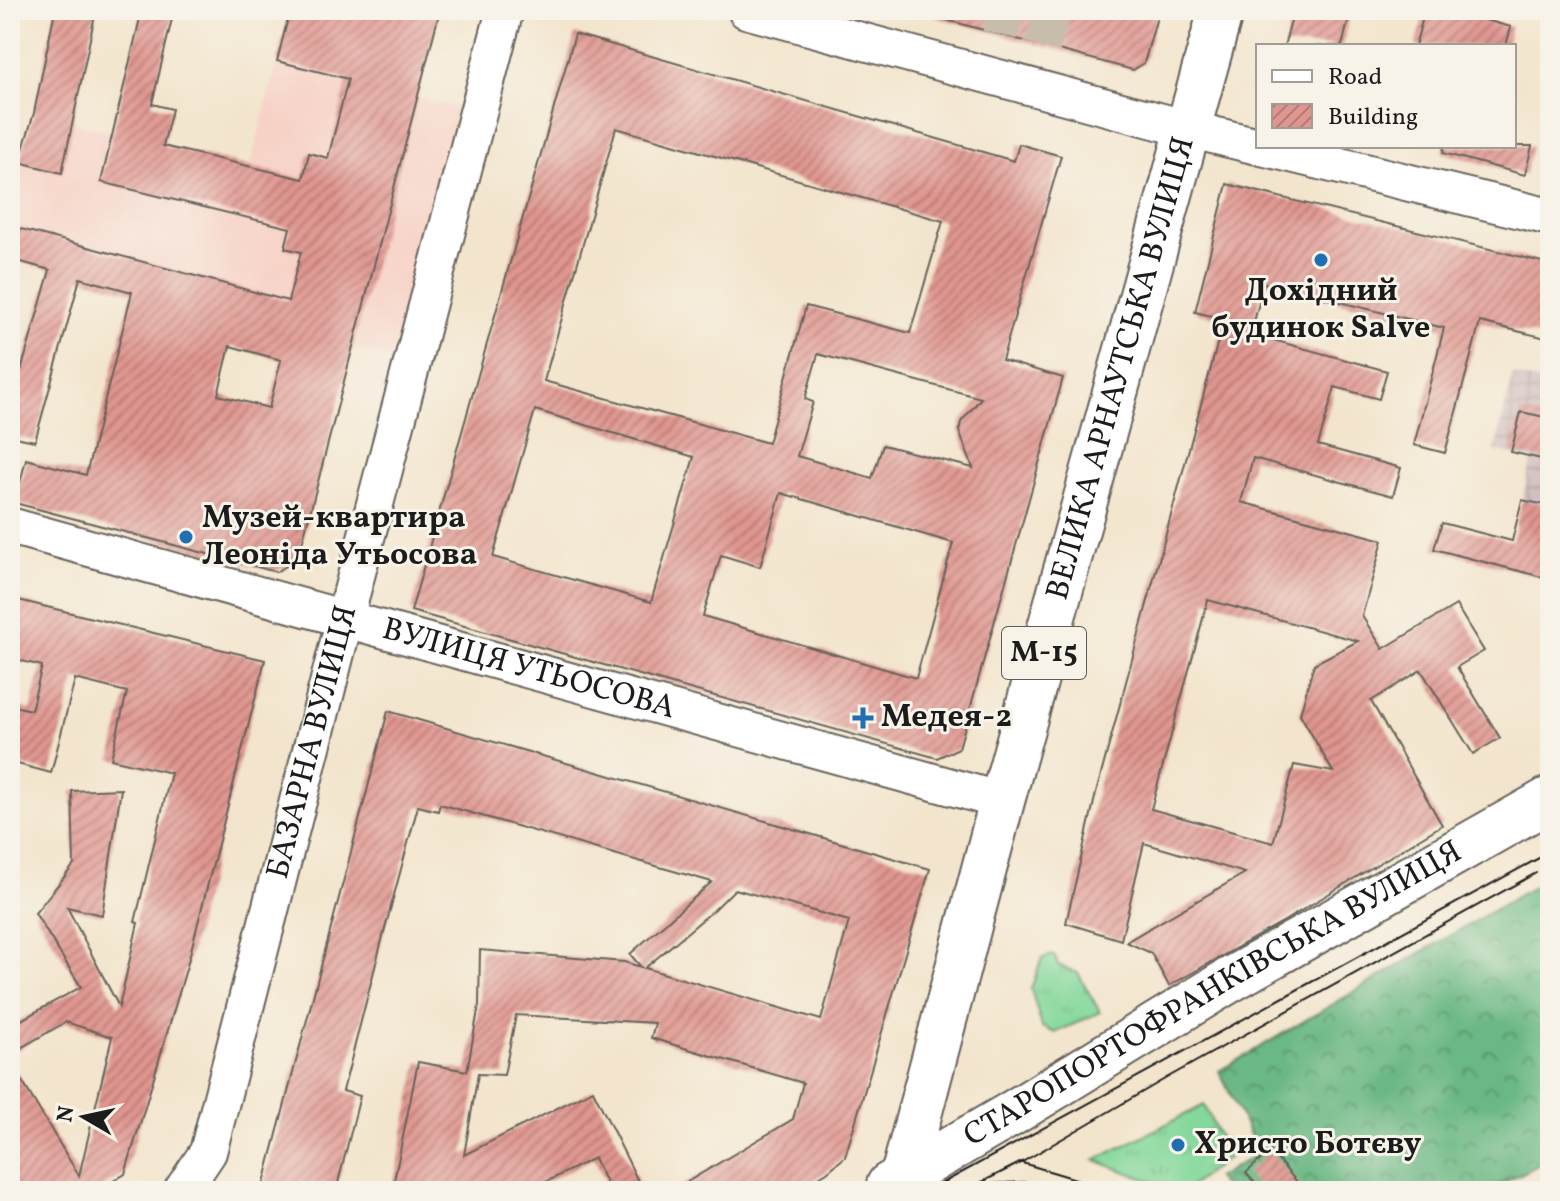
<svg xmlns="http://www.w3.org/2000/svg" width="1560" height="1201" font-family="Vollkorn,serif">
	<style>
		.built { fill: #f7d1c6 }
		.industrial { fill: url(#industrial-grid) }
		.grass { fill: url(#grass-tufts); stroke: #507a5c; stroke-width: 2 }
		.forest { fill: url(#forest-crowns); stroke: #446a50; stroke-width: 2 }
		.building { fill: url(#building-hatch); fill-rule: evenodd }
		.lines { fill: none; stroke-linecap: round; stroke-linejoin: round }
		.minor-tunnel { stroke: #c8bdaa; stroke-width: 36; stroke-dasharray: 36 18; stroke-linecap: butt }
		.minor-casing { stroke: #67625a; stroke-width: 40 }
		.major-casing { stroke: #67625a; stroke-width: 48 }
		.minor { stroke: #fff; stroke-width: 36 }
		.major { stroke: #fff; stroke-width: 44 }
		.tram { stroke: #1c1c1c; stroke-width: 2 }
		.poi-dot { fill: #1f6fb2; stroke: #f7f3e8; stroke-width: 3 }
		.labels { text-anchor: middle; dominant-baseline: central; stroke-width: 6; stroke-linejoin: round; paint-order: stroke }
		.shield { fill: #f7f3e8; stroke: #5e5c59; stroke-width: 2 }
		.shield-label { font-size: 30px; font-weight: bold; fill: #1c1c1c }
		.poi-label { font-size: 32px; font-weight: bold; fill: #1c1c1c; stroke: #f7f3e8; text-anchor: start }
		.street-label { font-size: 32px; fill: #1c1c1c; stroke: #f7f3e8 }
	</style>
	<defs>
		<pattern id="industrial-grid" width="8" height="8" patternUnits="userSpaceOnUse" patternTransform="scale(2)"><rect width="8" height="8" fill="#d2bfbf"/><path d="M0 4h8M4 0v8" fill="none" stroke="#b4a4a4"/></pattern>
		<pattern id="grass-tufts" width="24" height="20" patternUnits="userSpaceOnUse" patternTransform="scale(2)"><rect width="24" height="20" fill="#84d89b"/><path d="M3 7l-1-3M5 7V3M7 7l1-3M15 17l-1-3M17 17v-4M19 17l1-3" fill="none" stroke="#71b985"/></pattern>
		<pattern id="forest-crowns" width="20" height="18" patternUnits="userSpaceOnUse" patternTransform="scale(2)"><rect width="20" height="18" fill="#6bb883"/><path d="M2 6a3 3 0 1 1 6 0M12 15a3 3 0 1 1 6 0" fill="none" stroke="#57956a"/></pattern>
		<pattern id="building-hatch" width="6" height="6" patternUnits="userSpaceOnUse" patternTransform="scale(2)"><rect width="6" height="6" fill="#e09690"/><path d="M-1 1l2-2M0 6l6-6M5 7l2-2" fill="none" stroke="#b57a75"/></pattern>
	</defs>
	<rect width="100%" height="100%" fill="#f7f3e8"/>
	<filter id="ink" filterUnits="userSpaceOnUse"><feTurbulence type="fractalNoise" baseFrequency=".0125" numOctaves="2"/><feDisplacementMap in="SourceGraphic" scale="16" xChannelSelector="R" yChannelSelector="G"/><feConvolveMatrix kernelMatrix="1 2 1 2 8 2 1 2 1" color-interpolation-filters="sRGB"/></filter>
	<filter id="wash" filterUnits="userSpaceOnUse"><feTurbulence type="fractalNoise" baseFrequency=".006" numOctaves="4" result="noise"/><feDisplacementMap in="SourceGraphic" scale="32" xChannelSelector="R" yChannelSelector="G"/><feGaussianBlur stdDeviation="1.8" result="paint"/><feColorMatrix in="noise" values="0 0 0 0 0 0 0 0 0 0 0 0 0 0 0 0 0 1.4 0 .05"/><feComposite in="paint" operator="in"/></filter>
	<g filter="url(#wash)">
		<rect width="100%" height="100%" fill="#f3e5cd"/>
		<polygon class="built" points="277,61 476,113 408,363 10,260 10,200 32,112 250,168"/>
		<polygon class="industrial" points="1513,375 1550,384 1550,506 1522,500 1532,459 1495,451"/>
		<g class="grass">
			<polygon points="1054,955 1058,965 1078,973 1100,1012 1055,1033 1042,1027 1031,989 1042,958"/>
			<polygon points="1204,1105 1229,1157 1184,1191 1177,1191 1095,1160"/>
		</g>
		<polygon class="forest" points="1550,877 1550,1159 1487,1191 1228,1191 1216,1178 1259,1153 1219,1071"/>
		<g id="blocks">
			<g class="building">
				<polygon points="55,10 96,10 62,173 19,162 34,113"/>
				<path d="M142,10H174L152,104L172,109L163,146L303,179L309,153L328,158L348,79L277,61L290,10H440L298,559L276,572L15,503L26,459L86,475L132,292L80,278L35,441L10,436V409L50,270L10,259V226L288,301L301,252L285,248L290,228L101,182ZM230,346L281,360L269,408L218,395Z"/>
				<polygon points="936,10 1159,10 1144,63 1133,70 935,17"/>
				<polygon points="1294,10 1351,10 1342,46 1284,46"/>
				<polygon points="1425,10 1449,10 1511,27 1506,46 1415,46"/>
				<path d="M575,34L1014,161L1019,144L1061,156L1002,360L1063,378L959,748L937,758L411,611ZM616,128L943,221L910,333L806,306L768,443L544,381ZM818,354L981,398L961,422L959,431L973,468L883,445L872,478L797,456L813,402L805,399ZM535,410L694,457L651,602L493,557ZM781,493L953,543L916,678L703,616L721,555L760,567Z"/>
				<polygon points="1444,146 1532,146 1525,175 1443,153"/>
				<path d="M1227,184L1550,264V339L1480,322L1445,453L1414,445L1444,328L1264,283L1251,334L1387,371L1379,399L1335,387L1318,445L1401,468L1393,496L1253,458L1241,502L1383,540L1362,616L1383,649L1456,605L1484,651L1457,667L1500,738L1473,754L1421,670L1371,701L1442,825L1284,921L1169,986L1151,953L1126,942L1245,873L1144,843L1121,940L1066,923L1096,793L1224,319L1195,312ZM1208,600L1358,641L1314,664L1300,714L1333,772L1294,765L1273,843L1151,809Z"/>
				<polygon points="1521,412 1550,418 1550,461 1511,452"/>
				<polygon points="1522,500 1550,506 1550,579 1434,549 1442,523 1512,541"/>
				<polygon points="10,598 265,660 187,966 125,1174 96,1191 17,1191 10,1179 10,1061 79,1176 112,1037 66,1022 10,1054 10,1026 81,987 35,913 74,865 72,791 121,789 102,915 67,907 119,1007 138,923 135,922 171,773 111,759 127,692 75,679 51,773 10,762 10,705 31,710 42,666 10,658"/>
				<path d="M388,711L930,869L845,1157L827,1172L796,1191H672L793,1119L803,1083L651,1038L655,1023L516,1015L504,1075L478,1074L464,1155L593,1090L643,1191H610L594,1158L528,1191H392L418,1062L467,1071L479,1005L480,950L624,962L641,967L630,954L712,882L440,804L438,811L418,806L383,936L343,1091L360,1096L336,1191H262ZM735,889L849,921L821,1020L645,968L715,909Z"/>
				<polygon points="1270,1151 1305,1191 1262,1191 1246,1173"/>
			</g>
		</g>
	</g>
	<g filter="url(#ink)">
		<use href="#blocks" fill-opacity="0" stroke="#67625a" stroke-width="2"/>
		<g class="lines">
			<g class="minor-tunnel">
				<polyline points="1000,35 1006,10"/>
				<polyline points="1042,47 1053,10"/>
			</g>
			<g class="minor-casing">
				<g id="minor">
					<polyline points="746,10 1188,129 1550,217"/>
					<path id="s1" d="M10,526L1002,801"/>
					<path id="s2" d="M182,1191L208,1152L345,618L505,10"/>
				</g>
			</g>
			<g class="major-casing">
				<g id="major">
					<path id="s3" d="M889,1185L1011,1114L1228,981L1550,799"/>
					<path id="s4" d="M899,1191L1002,801L1221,10"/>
				</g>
			</g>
			<use href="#minor" class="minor"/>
			<use href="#major" class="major"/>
			<g class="tram">
				<polyline points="1019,1162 1116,1191"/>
				<polyline points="985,1184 1026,1182 1061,1191"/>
				<polyline points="928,1191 1550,852"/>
				<polyline points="964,1191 1024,1161 1170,1076 1536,873"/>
			</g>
		</g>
	</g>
	<g class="poi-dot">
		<circle cx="1321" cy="260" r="8"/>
		<circle cx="186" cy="537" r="8"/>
		<path d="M859 706h8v8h8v8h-8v8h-8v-8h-8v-8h8z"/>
		<circle cx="1178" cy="1145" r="8"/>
	</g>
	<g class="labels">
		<rect class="shield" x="1002" y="627" width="84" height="52" rx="6"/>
		<g class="shield-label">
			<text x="1044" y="653">М-15</text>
		</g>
		<g class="poi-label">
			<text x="1321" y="292" text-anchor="middle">Дохідний<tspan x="1321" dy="37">будинок Salve</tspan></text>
			<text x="202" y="519">Музей-квартира<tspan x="202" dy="37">Леоніда Утьосова</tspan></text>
			<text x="881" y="718">Медея-2</text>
			<text x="1194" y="1145">Христо Ботєву</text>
		</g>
		<g class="street-label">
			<text stroke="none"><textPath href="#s4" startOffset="852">ВЕЛИКА АРНАУТСЬКА ВУЛИЦЯ</textPath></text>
			<text stroke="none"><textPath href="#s1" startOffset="538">ВУЛИЦЯ УТЬОСОВА</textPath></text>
			<text stroke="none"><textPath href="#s2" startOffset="470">БАЗАРНА ВУЛИЦЯ</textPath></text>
			<text stroke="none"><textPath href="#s3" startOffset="376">СТАРОПОРТОФРАНКІВСЬКА ВУЛИЦЯ</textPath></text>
		</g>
	</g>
	<rect width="1560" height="1201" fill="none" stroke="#f7f3e8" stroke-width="40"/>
	<rect x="1256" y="44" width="260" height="104" fill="#f7f3e8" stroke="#9f9d96" stroke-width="2"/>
	<rect x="1272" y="70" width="40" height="12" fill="#ffffff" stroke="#9f9d96" stroke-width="2"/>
	<text x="1328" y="84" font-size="24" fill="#1c1c1c">Road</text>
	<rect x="1272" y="104" width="40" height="24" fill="url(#building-hatch)" stroke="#9f9d96" stroke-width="2"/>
	<text x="1328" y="124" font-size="24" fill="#1c1c1c">Building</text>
	<g transform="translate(84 1117) rotate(279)" stroke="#f7f3e8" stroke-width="6" paint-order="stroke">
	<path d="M0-6L14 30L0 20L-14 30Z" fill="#1c1c1c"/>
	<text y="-12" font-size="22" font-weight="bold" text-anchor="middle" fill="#1c1c1c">N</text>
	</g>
</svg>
